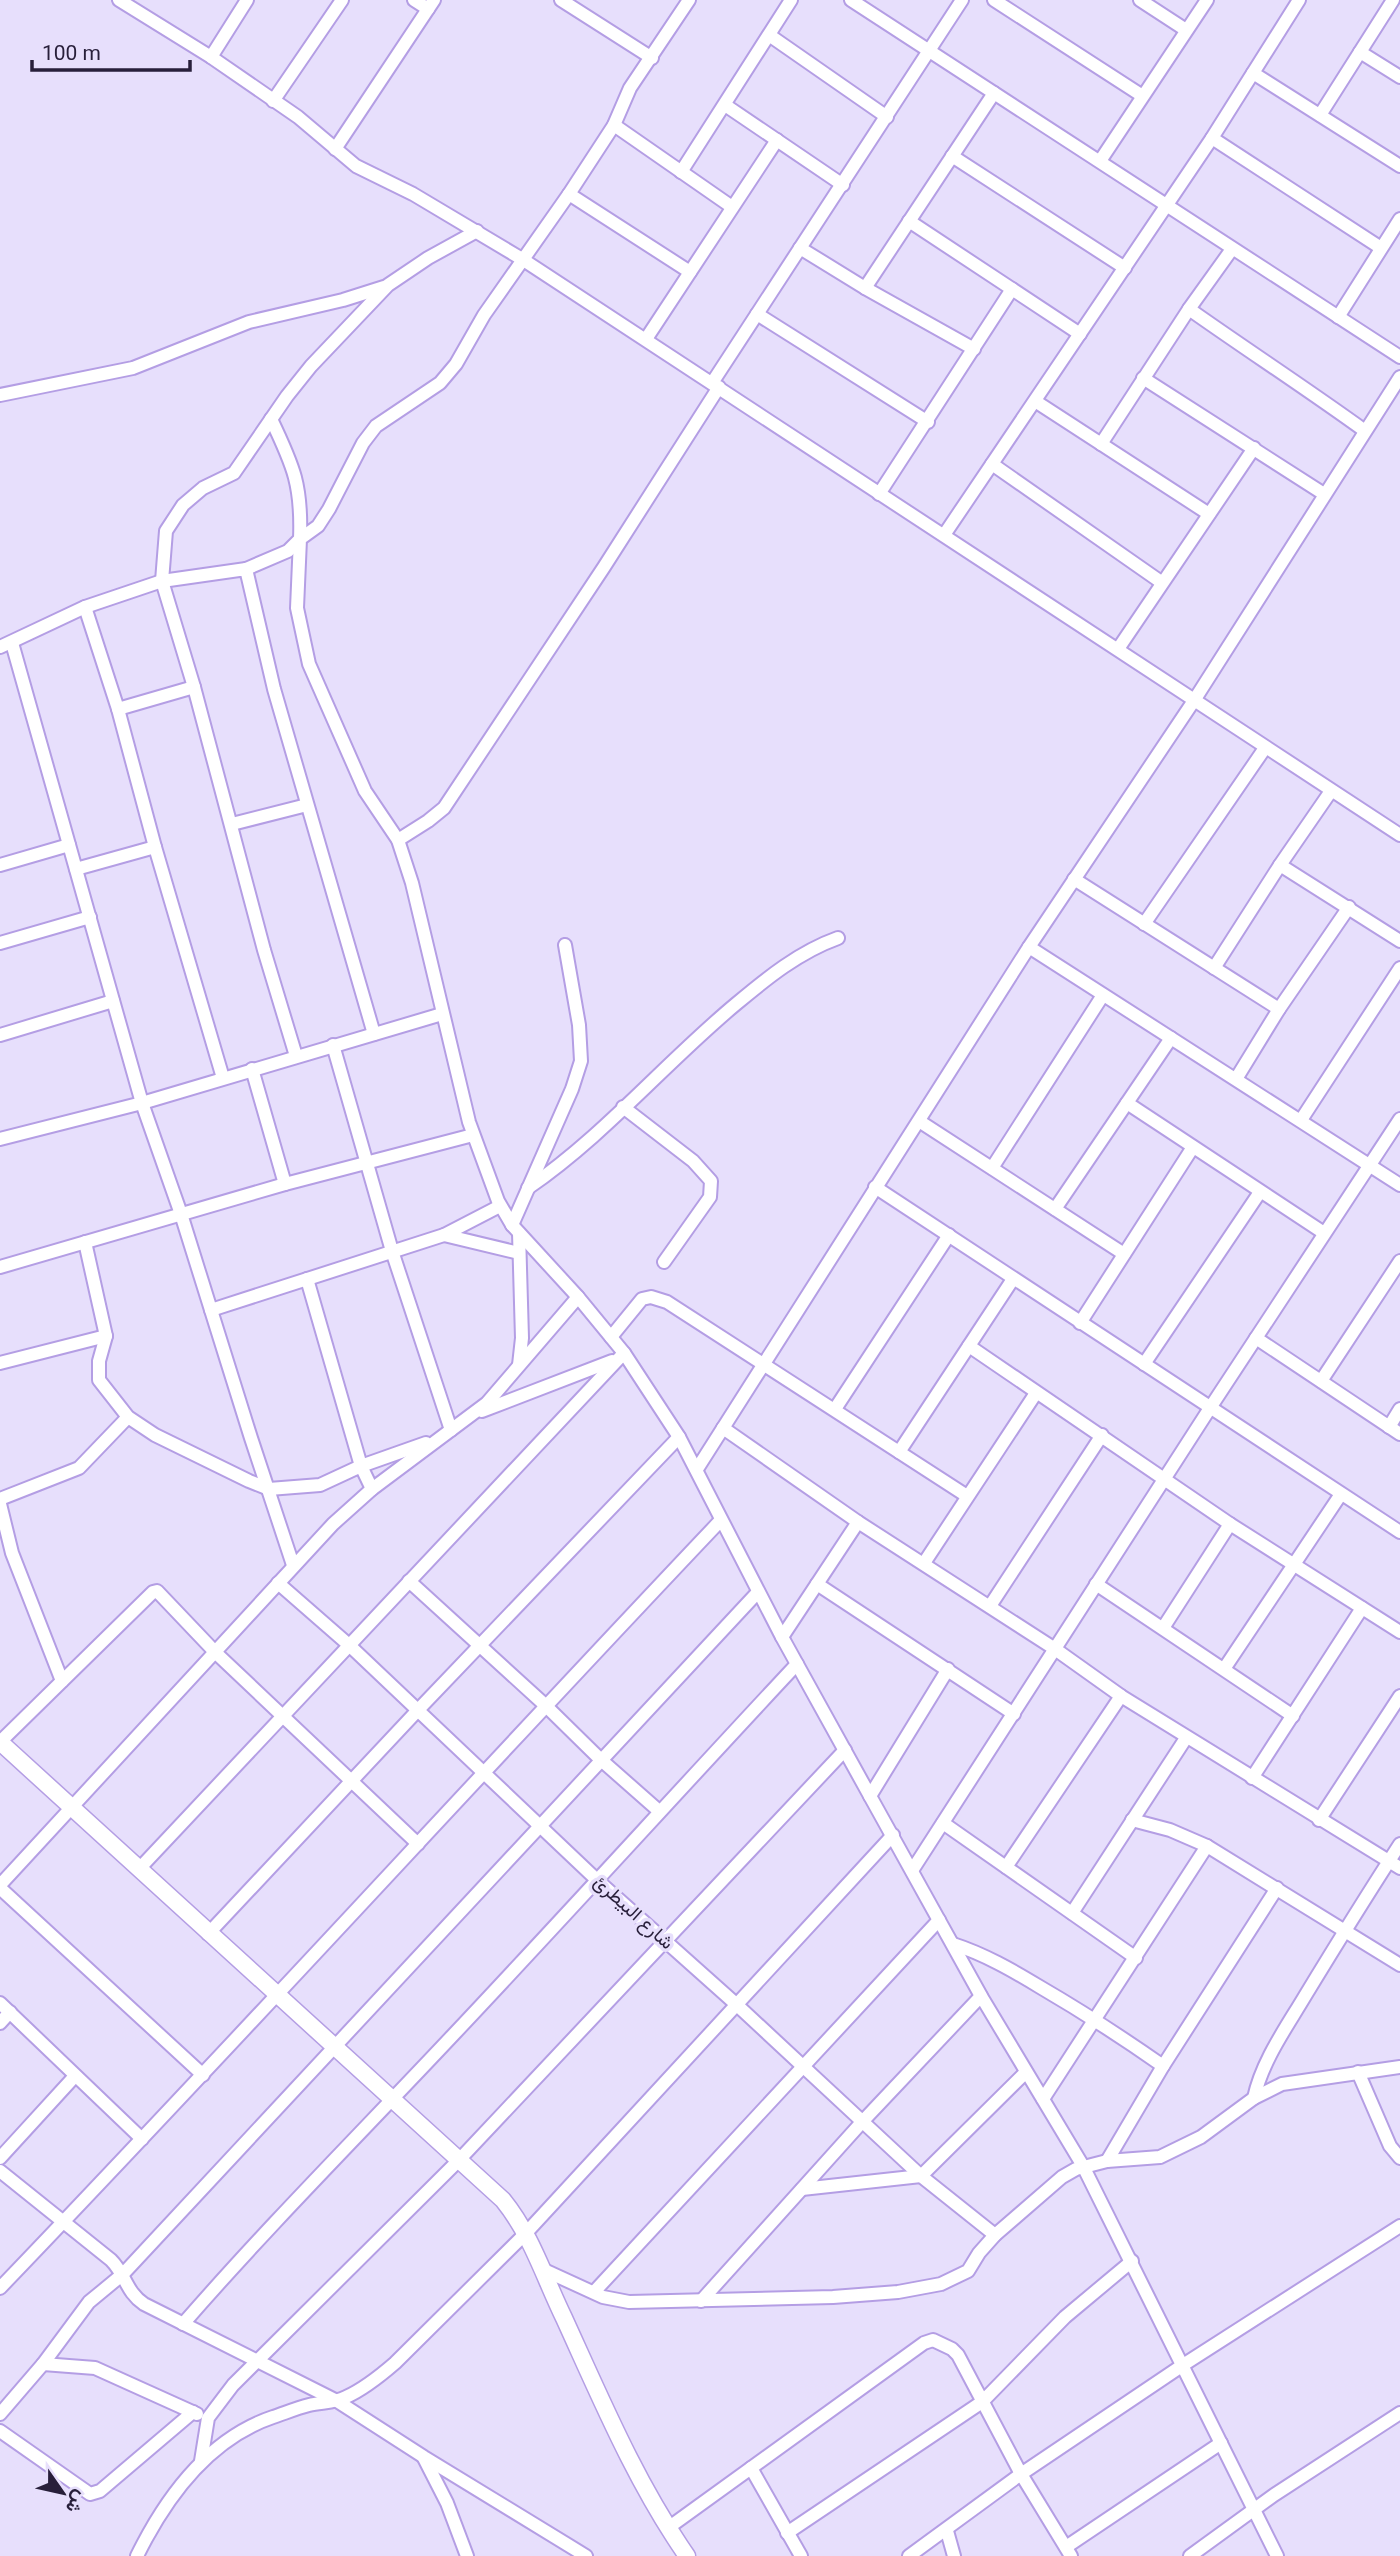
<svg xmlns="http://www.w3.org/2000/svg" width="1400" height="2556" font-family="Roboto,Vazirmatn,sans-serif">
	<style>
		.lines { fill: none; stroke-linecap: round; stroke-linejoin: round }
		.minor-casing { stroke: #b49ee4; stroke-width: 16 }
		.major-casing { stroke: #b49ee4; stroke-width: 19 }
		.minor { stroke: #fff; stroke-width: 12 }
		.major { stroke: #fff; stroke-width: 16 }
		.labels { text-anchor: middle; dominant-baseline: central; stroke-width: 7; stroke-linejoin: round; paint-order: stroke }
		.street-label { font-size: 19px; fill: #281f3a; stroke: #e7dffc }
	</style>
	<rect width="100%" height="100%" fill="#e7dffc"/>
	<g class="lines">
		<g class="minor-casing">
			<g id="minor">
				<polyline points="119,0 211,57 298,117 356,166 413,194 522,259 1400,835"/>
				<polyline points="414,0 428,9"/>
				<polyline points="561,0 652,58"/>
				<polyline points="689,0 630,88 614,125 569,194 484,315 456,364 440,383 376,426 363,443 329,509 318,526 300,539 297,608 309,664 365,791 398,840 412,883 469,1122 498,1201 512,1225 578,1297 624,1353 679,1437 782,1637 870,1796 981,1996 1083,2166 1277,2556"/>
				<polyline points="851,0 1400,357"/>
				<polyline points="994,0 1141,95"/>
				<polyline points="1140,0 1186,30"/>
				<polyline points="769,35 887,117"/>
				<polyline points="1360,52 1400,77"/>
				<polyline points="211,57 247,0"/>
				<polyline points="1253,73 1400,166"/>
				<polyline points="273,101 342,0"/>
				<polyline points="725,105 843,185"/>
				<polyline points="1320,115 1393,0"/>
				<polyline points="614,125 732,207"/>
				<polyline points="1212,138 1381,248"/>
				<polyline points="335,149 434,0"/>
				<polyline points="952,156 1125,268"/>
				<polyline points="1100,161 1207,0"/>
				<polyline points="681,172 791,0"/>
				<polyline points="569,194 690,272"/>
				<polyline points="909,221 1080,334"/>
				<polyline points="800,248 865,288 974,349"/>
				<polyline points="865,288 994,93"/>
				<path d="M1189,309C1247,350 1307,389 1365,431"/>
				<polyline points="757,314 928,422"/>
				<polyline points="1338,317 1400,219"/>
				<polyline points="646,339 777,140"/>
				<polyline points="1143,378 1324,494"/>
				<polyline points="712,383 962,0"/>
				<polyline points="0,395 133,368 249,322 343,300 384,287"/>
				<polyline points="1035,401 1209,514"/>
				<polyline points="1101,444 1189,309 1232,249"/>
				<polyline points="992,464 1161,582"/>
				<polyline points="879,494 1012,289"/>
				<polyline points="944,535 1212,138 1299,0"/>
				<path d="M246,569L288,551L300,539C302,486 294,467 271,419"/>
				<polyline points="85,607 118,709 155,847 223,1078"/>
				<polyline points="12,643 142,1103 181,1214 251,1438 293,1565"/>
				<polyline points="0,647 85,607 162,581 246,569 274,689 374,1034"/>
				<polyline points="1118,649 1254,448"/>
				<polyline points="118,709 194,687"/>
				<polyline points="232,824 307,805"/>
				<polyline points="398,840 428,821 444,808 604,567 719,387"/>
				<polyline points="0,865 69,845"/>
				<polyline points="1280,865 1400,941"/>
				<polyline points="76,869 155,847"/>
				<polyline points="1074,879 1279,1009"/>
				<polyline points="1144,924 1265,748"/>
				<polyline points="0,943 90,917"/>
				<polyline points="1029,947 1400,1185"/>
				<polyline points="1214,968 1280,865 1331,791"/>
				<polyline points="0,1035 113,1001"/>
				<polyline points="333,1045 392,1251 451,1430"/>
				<polyline points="296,1056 264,950 194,687 162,581 166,531 183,505 203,488 234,473 287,396 311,366 388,285 428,258 477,231"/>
				<polyline points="252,1069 285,1184"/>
				<polyline points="1236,1079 1279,1009 1349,907"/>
				<polyline points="1127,1103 1324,1233"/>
				<polyline points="623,1107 693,1161 711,1181 710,1197 664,1262"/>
				<polyline points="1301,1120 1400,968"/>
				<polyline points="919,1121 1124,1254"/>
				<polyline points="0,1139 142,1103 442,1014"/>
				<polyline points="992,1168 1103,995"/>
				<polyline points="875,1187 1400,1532"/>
				<path d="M528,1188C604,1136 665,1063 736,1004C767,978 799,952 838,938"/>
				<polyline points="1055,1209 1171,1038"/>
				<polyline points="512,1225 572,1089 581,1061 579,1025 565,945"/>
				<polyline points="519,1233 522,1338 519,1365"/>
				<polyline points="444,1235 519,1253"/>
				<polyline points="85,1242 106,1336 99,1361 99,1380 128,1417 155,1435 249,1481 269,1489 320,1485 361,1466 426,1443"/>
				<polyline points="0,1267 285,1184 473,1135"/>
				<polyline points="307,1279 361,1466 372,1489"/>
				<polyline points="211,1310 444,1235 500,1206"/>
				<polyline points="1080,1323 1193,1147"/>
				<polyline points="611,1337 642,1299 651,1297 667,1302 967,1496"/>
				<polyline points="1256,1338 1400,1434"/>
				<polyline points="969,1346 1230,1524 1400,1632"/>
				<polyline points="0,1363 106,1336"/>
				<polyline points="1144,1364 1260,1192"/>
				<polyline points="1321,1381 1400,1261"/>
				<polyline points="835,1409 949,1235"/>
				<polyline points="482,1411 612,1361"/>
				<polyline points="1389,1427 1400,1409"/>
				<polyline points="723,1428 858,1522 1055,1649 1121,1696 1400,1868"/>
				<polyline points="899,1452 1013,1279"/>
				<polyline points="697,1469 1029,947 1195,699 1400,377"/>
				<polyline points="0,1499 79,1468 128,1417"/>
				<polyline points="0,1504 12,1553 62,1681"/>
				<polyline points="924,1563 1036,1393"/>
				<polyline points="409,1581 545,1705 600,1759 659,1811"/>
				<polyline points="278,1583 349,1645 598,1881 737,2005 921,2176 995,2235"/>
				<polyline points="817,1584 1014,1714"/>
				<polyline points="1096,1584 1293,1716"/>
				<polyline points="990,1606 1102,1435"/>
				<polyline points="1163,1628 1230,1524"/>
				<polyline points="782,1637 858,1522"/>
				<polyline points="1224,1669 1341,1494"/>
				<polyline points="0,1742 153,1592 157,1591 216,1653 418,1844"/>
				<polyline points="1252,1778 1362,1608"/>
				<polyline points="870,1796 948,1669"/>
				<polyline points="1132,1820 1170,1830 1207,1846 1400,1965"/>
				<polyline points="1319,1820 1400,1696"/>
				<polyline points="943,1823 1136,1958"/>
				<polyline points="1006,1867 1121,1696"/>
				<polyline points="139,1869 624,1353"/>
				<polyline points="913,1869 1210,1408 1400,1119"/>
				<polyline points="0,1885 333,1524 372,1489 487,1403 578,1297"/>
				<polyline points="0,1888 203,2075"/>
				<polyline points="1072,1913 1186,1738"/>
				<polyline points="208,1934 418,1710 679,1437"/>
				<path d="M953,1944C984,1954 1012,1970 1040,1987C1083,2012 1123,2038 1163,2066"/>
				<polyline points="0,2003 142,2139"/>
				<polyline points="0,2023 10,2012"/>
				<polyline points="1358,2072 1390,2146 1400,2158"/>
				<path d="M1254,2098C1262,2061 1286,2028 1305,1996C1336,1945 1367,1895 1400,1844"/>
				<polyline points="1043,2099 1207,1846"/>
				<polyline points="0,2158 75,2076"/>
				<polyline points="1107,2161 1163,2066 1277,1888"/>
				<path d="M0,2171L111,2260C126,2275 126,2292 144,2304L337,2401L424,2457L586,2556"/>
				<polyline points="802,2189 921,2176 1026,2072"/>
				<polyline points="544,2270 603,2297 629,2302 833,2297 898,2292 941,2284 968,2271 979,2253 995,2235 1062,2177 1076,2169 1107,2161 1160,2157 1201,2137 1254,2098 1282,2084 1400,2067"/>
				<path d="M0,2288C243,2035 479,1775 721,1520"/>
				<polyline points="594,2292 939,1920"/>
				<polyline points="701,2301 862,2122 981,1996"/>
				<path d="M183,2324C270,2224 364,2130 455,2033C570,1911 682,1787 797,1664"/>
				<polyline points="43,2364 95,2368 197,2414"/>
				<polyline points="0,2414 43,2364 89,2302 123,2274 758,1592"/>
				<polyline points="0,2431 90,2494 100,2491 193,2412"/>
				<polyline points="424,2458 447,2503 467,2556"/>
				<polyline points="201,2461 208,2418 233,2385 459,2160 845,1750"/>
				<polyline points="751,2468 801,2556"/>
				<polyline points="668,2528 924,2343 933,2340 952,2349 958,2355 1021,2474 1071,2556"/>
				<polyline points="947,2531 954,2556"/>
				<polyline points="787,2533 982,2402 1065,2317 1132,2261"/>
				<polyline points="1066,2547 1221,2443"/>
				<path d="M137,2556C166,2497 208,2439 273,2417C285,2413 297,2408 309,2405C322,2402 335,2403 346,2397C364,2389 380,2376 395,2363L526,2233L893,1835"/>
				<polyline points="909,2556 1021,2474 1183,2365 1400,2226"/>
				<polyline points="1190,2556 1274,2495 1400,2413"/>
			</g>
		</g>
		<g class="major-casing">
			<path id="major" d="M0,1742L503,2200C532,2236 544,2277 564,2318C601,2399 636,2483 687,2556"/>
		</g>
		<use href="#minor" class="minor"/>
		<use href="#major" class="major"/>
	</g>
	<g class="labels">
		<g class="street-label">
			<text transform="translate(634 1912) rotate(42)">شارع البيطرئ</text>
		</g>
	</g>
	<g transform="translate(63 2493) rotate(124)" stroke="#e7dffc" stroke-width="5" paint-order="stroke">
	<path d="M0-5L12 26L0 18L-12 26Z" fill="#281f3a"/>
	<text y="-10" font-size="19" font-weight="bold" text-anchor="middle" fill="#281f3a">ش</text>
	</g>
	<path d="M32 60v10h158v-10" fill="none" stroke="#281f3a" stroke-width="3.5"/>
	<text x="42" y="60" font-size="21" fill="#281f3a" stroke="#e7dffc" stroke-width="5" paint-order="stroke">100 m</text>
</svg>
